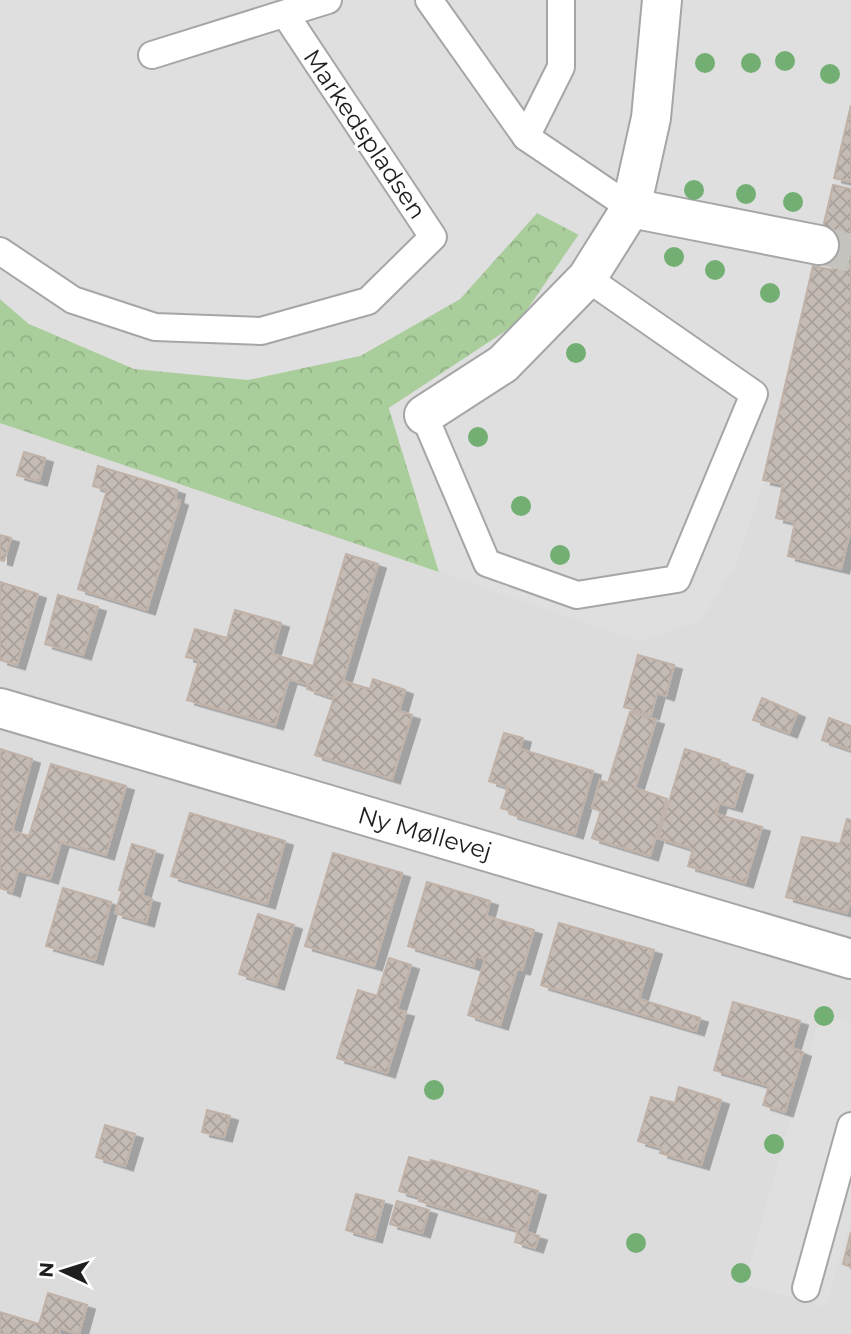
<svg xmlns="http://www.w3.org/2000/svg" width="851" height="1334" font-family="Montserrat,sans-serif">
	<style>
		.residential { fill: #dddcdc }
		.forest { fill: url(#forest-crowns) }
		.parking { fill: #dfdfdf }
		.building { fill: url(#building-cross-hatch); stroke: #c1b2a8; stroke-width: 2; filter: url(#shadow) }
		.lines { fill: none; stroke-linecap: round; stroke-linejoin: round }
		.street-tunnel { stroke: #c5c3bd; stroke-width: 38; stroke-dasharray: 38 19; stroke-linecap: butt }
		.lane-casing { stroke: #a6a6a6; stroke-width: 30 }
		.street-casing { stroke: #a6a6a6; stroke-width: 42 }
		.lane { stroke: #fff; stroke-width: 26 }
		.street { stroke: #fff; stroke-width: 38 }
		.tree { fill: #73ae73 }
		.labels { text-anchor: middle; dominant-baseline: central; stroke-width: 6; stroke-linejoin: round; paint-order: stroke }
		.street-label { font-size: 24px; fill: #1f1f1f; stroke: #fff }
	</style>
	<defs>
		<pattern id="forest-crowns" width="20" height="18" patternUnits="userSpaceOnUse" patternTransform="scale(1.75)"><rect width="20" height="18" fill="#aace9b"/><path d="M2 6a3 3 0 1 1 6 0M12 15a3 3 0 1 1 6 0" fill="none" stroke="#92b085"/></pattern>
		<pattern id="building-cross-hatch" width="8" height="8" patternUnits="userSpaceOnUse" patternTransform="scale(1.75)"><rect width="8" height="8" fill="#c4bbb4"/><path d="M0 0l8 8M0 8l8-8" fill="none" stroke="#a8a09a"/></pattern>
		<filter id="shadow"><feDropShadow dx="8" dy="4.5" stdDeviation="0" flood-color="#0004"/></filter>
	</defs>
	<rect width="100%" height="100%" fill="#efece5"/>
	<rect class="residential" x="0" y="0" width="851" height="1334"/>
	<polygon class="forest" points="537,213 579,234 518,323 389,408 439,572 0,423 0,299 29,324 360,356 460,299"/>
	<g class="parking">
		<polygon points="0,0 851,0 851,108 765,478 736,564 701,620 641,642 439,572 389,408 518,323 579,235 537,213 460,299 360,356 248,380 134,369 29,324 0,299"/>
		<polygon points="820,1014 851,1022 851,1217 826,1307 744,1284"/>
	</g>
	<g class="building">
		<polygon points="851,105 851,182 834,178"/>
		<polygon points="833,185 851,189 851,536 849,535 841,569 788,556 795,522 776,518 783,484 763,480 813,266 833,270 837,253 818,249"/>
		<polygon points="24,452 45,458 39,481 17,475"/>
		<polygon points="98,466 177,490 175,499 180,501 147,610 78,589 107,490 93,486"/>
		<polygon points="0,535 11,538 4,561 0,560"/>
		<polygon points="346,554 378,564 343,681 370,689 373,679 405,690 399,711 412,715 392,779 315,755 334,698 307,689 309,685 289,679 275,725 187,700 199,660 186,657 195,629 227,638 235,610 281,623 272,654 313,666"/>
		<polygon points="0,582 38,594 17,665 0,660"/>
		<polygon points="58,595 98,607 83,655 45,644"/>
		<polygon points="638,655 674,665 666,696 657,693 651,715 624,707"/>
		<polygon points="762,698 797,713 789,733 753,720"/>
		<polygon points="630,712 656,720 635,788 667,799 650,856 592,838 601,811 592,808 600,780 608,783"/>
		<polygon points="829,718 851,726 851,750 822,740"/>
		<polygon points="504,733 523,738 520,749 593,771 575,834 510,814 511,811 501,808 508,787 489,781"/>
		<polygon points="0,749 32,759 12,831 29,836 51,764 126,786 106,855 61,842 50,879 18,870 12,892 0,888"/>
		<polygon points="685,749 720,760 719,763 745,771 734,807 719,803 716,814 762,827 745,883 688,866 693,849 658,838"/>
		<polygon points="190,813 285,841 267,904 171,876"/>
		<polygon points="847,819 851,820 851,898 847,913 786,897 802,837 840,844"/>
		<polygon points="132,844 155,851 142,896 152,899 146,922 115,913 122,891 119,890"/>
		<polygon points="333,853 402,873 374,966 305,946"/>
		<polygon points="427,882 490,901 486,916 534,930 522,970 517,969 500,1025 468,1015 485,959 476,956 473,966 408,946"/>
		<polygon points="63,888 111,902 95,960 46,946"/>
		<polygon points="258,914 294,925 276,985 239,974"/>
		<polygon points="559,923 654,950 639,999 700,1018 696,1031 541,985"/>
		<polygon points="389,958 411,965 397,1010 406,1012 387,1073 337,1058 358,990 377,996"/>
		<polygon points="733,1002 800,1021 792,1048 803,1052 785,1112 763,1105 769,1086 714,1070"/>
		<polygon points="679,1087 721,1100 701,1165 660,1153 662,1148 638,1141 651,1097 675,1103"/>
		<polygon points="207,1110 230,1116 224,1137 202,1132"/>
		<polygon points="105,1125 135,1134 125,1166 96,1157"/>
		<polygon points="409,1157 430,1163 431,1160 538,1191 526,1232 539,1236 535,1248 515,1242 518,1230 419,1201 420,1197 399,1191"/>
		<polygon points="356,1194 384,1201 374,1238 346,1230"/>
		<polygon points="397,1201 429,1210 422,1233 390,1224"/>
		<polygon points="851,1232 851,1267 843,1264"/>
		<polygon points="48,1293 87,1305 79,1334 60,1328 59,1334 0,1334 0,1312 39,1324"/>
	</g>
	<g class="lines">
		<polyline class="street-tunnel" points="819,245 851,253"/>
		<g class="lane-casing">
			<g id="lane">
				<polyline points="429,0 526,137 631,208"/>
				<polyline points="152,55 328,0"/>
				<polyline points="526,137 561,67 561,0"/>
				<polyline points="0,251 73,300 155,327 261,331 368,301 433,237 285,14"/>
				<polyline points="424,415 487,563 577,595 677,579 754,394 587,278"/>
				<polyline points="806,1288 851,1126"/>
			</g>
		</g>
		<g class="street-casing">
			<g id="street">
				<polyline points="631,208 819,245"/>
				<polyline points="424,415 503,364 587,278 631,208 651,118 662,0"/>
				<polyline points="0,708 851,959"/>
			</g>
		</g>
		<use href="#lane" class="lane"/>
		<use href="#street" class="street"/>
	</g>
	<g class="tree">
		<circle cx="785" cy="61" r="10"/>
		<circle cx="705" cy="63" r="10"/>
		<circle cx="751" cy="63" r="10"/>
		<circle cx="830" cy="74" r="10"/>
		<circle cx="694" cy="190" r="10"/>
		<circle cx="746" cy="194" r="10"/>
		<circle cx="793" cy="202" r="10"/>
		<circle cx="674" cy="257" r="10"/>
		<circle cx="715" cy="270" r="10"/>
		<circle cx="770" cy="293" r="10"/>
		<circle cx="576" cy="353" r="10"/>
		<circle cx="478" cy="437" r="10"/>
		<circle cx="521" cy="506" r="10"/>
		<circle cx="560" cy="555" r="10"/>
		<circle cx="824" cy="1016" r="10"/>
		<circle cx="434" cy="1090" r="10"/>
		<circle cx="774" cy="1144" r="10"/>
		<circle cx="636" cy="1243" r="10"/>
		<circle cx="741" cy="1273" r="10"/>
	</g>
	<g class="labels">
		<g class="street-label">
			<text transform="translate(365 134) rotate(56)">Markedspladsen</text>
			<text transform="translate(425 833) rotate(16)">Ny Møllevej</text>
		</g>
	</g>
	<g transform="translate(63 1271) rotate(274)" stroke="#ffffff" stroke-width="5" paint-order="stroke">
	<path d="M0-5L12 26L0 18L-12 26Z" fill="#1f1f1f"/>
	<text y="-10" font-size="19" font-weight="bold" text-anchor="middle" fill="#1f1f1f">N</text>
	</g>
</svg>
